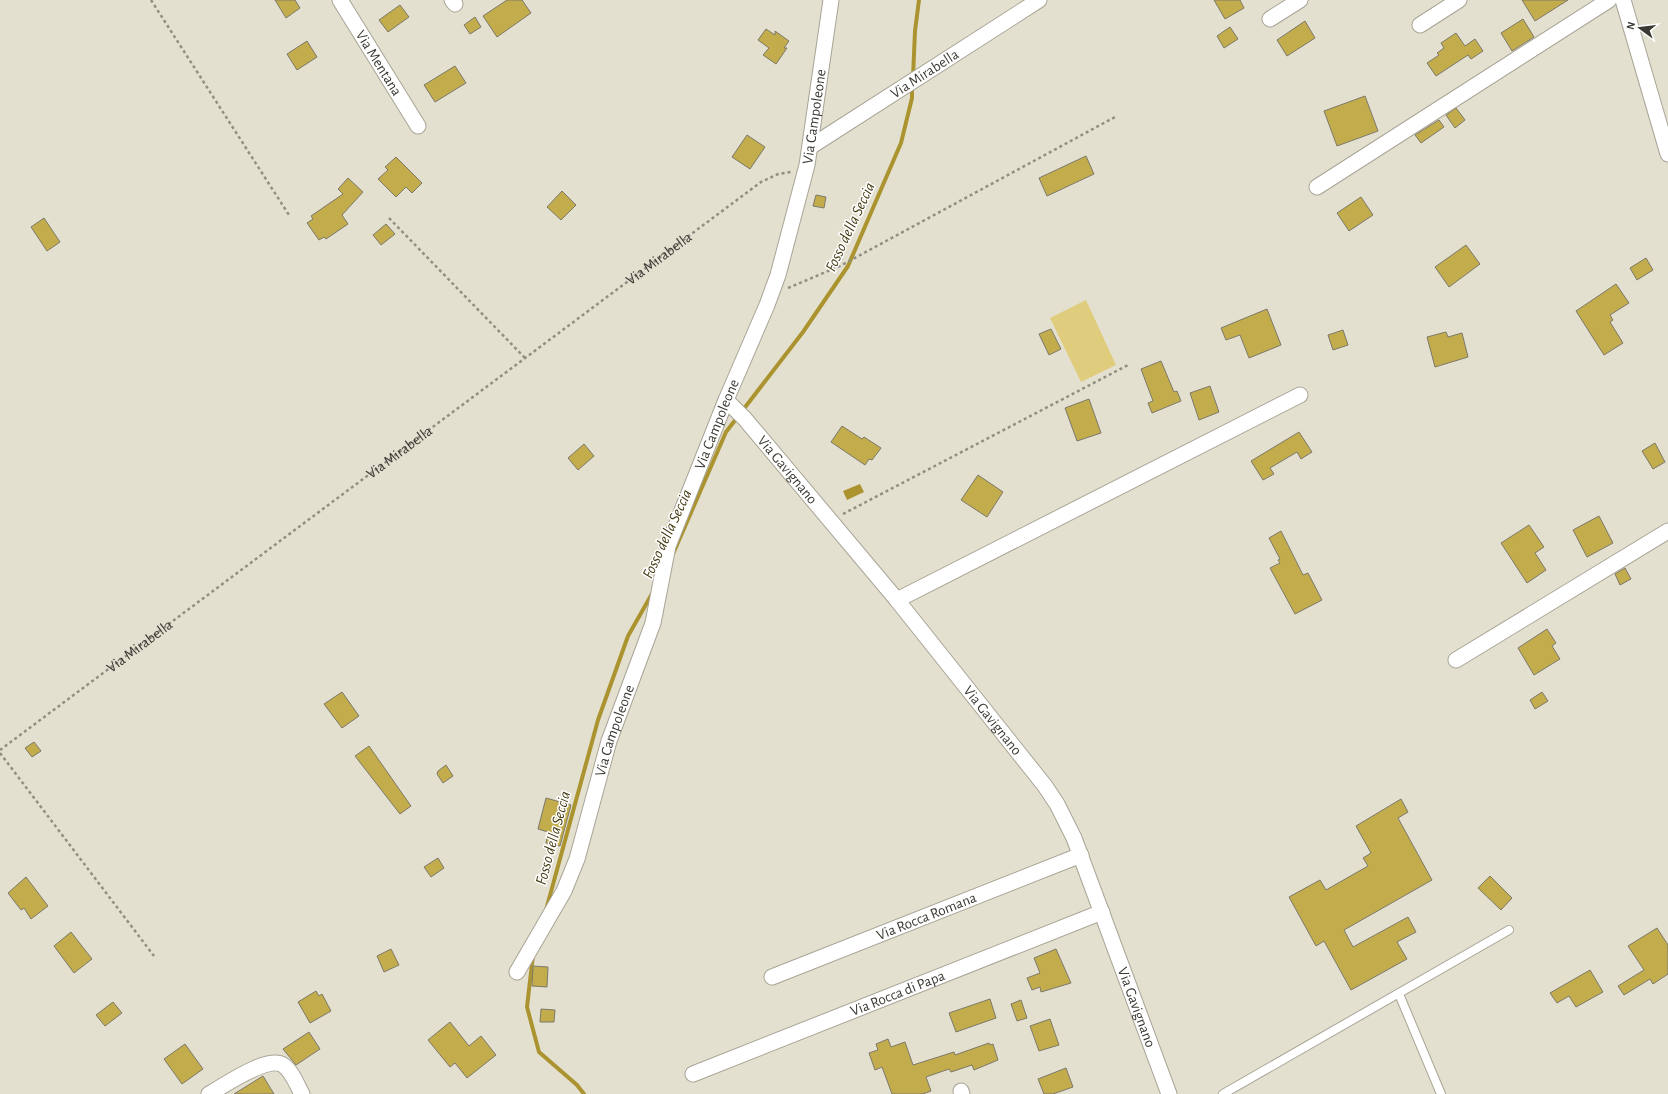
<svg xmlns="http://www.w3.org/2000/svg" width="1668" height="1094" font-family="'Alegreya Sans',sans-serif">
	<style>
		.green { fill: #e0cc7d }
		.water { fill: #ab942f }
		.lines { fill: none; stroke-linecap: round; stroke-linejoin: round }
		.stream { stroke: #ab942f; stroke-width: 4 }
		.building { fill: #c3ac4b; stroke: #7c796b }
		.lane-casing { stroke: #a8a496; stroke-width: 10 }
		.street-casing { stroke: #a8a496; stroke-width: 17 }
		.path { stroke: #918f84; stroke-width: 2.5; stroke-dasharray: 3 3; stroke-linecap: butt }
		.lane { stroke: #fff; stroke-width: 8 }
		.street { stroke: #fff; stroke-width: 15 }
		.labels { text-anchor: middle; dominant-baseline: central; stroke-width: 3; stroke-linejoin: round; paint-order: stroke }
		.street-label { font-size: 15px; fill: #3a3933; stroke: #fff }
		.water-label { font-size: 16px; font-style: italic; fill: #453b12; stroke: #fff }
	</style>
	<rect width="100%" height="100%" fill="#e4e0d0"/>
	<polygon class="green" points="1086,300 1116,365 1081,382 1050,318"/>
	<polygon class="water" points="860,484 864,492 847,500 843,491"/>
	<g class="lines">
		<g class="stream">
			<polyline points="913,77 915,31 919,0"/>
			<polyline points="673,554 726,432 803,332 848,266 901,143 912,98 912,86"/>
			<polyline points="546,910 598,720 628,636 653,592"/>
			<polyline points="533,955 527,1007 539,1052 577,1085 584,1094"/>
		</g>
	</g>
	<g class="building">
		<polygon points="275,0 295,0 300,8 286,18"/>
		<polygon points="507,0 522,0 531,13 497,37 483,16"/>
		<polygon points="1214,0 1240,0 1244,8 1225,19"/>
		<polygon points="1522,0 1568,0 1535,21"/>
		<polygon points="400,5 409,17 388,32 379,20"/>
		<polygon points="475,17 481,27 470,34 464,25"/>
		<polygon points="1523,19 1534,37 1512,51 1501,33"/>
		<polygon points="1305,21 1315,38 1287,56 1277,40"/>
		<polygon points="1230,27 1238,39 1224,48 1217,36"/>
		<polygon points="766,29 775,35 775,31 789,41 784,48 787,48 776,64 763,55 769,48 758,40"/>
		<polygon points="1456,33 1465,46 1475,39 1483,51 1471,59 1468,55 1436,76 1427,63 1439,55 1437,53 1444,48 1441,43"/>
		<polygon points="307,41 317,57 297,70 287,54"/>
		<polygon points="455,66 466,83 435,102 424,85"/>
		<polygon points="1365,96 1378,131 1337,146 1324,111"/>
		<polygon points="1456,108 1465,120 1455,128 1446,115"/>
		<polygon points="1439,120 1444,127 1421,143 1415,135"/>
		<polygon points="747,135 765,147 750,169 732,157"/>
		<polygon points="1086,156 1094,174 1047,196 1039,178"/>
		<polygon points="396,157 422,183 412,193 406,187 396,197 378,179 388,170 385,167"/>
		<polygon points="348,178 363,192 342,215 348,224 326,239 324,237 319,240 307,223 313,219 311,216 343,194 338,189"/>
		<polygon points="562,191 576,205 561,220 547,207"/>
		<polygon points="816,195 826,197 824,208 813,206"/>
		<polygon points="1361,197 1373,215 1349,231 1337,213"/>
		<polygon points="44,218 60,242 47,251 31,227"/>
		<polygon points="386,224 395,234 381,245 373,235"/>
		<polygon points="1466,245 1480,264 1449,287 1435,267"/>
		<polygon points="1646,258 1653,270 1637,280 1630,268"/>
		<polygon points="1616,284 1629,303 1610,315 1613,320 1610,322 1623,343 1604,355 1576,311"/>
		<polygon points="1267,309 1281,345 1249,358 1240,335 1226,340 1221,328"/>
		<polygon points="1051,329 1061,349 1049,355 1039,334"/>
		<polygon points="1343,330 1348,345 1333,350 1328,335"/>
		<polygon points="1446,332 1448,337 1462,333 1468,357 1435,367 1427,337"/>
		<polygon points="1161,361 1174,392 1177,391 1181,401 1152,413 1148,403 1153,401 1141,369"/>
		<polygon points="1210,386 1219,412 1199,420 1190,393"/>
		<polygon points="1089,399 1101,433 1077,441 1065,408"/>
		<polygon points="842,426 862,439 864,437 881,448 872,460 869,459 865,465 831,442"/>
		<polygon points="1299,432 1312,452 1301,459 1297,452 1270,468 1274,474 1263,480 1251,461"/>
		<polygon points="1655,443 1665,462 1653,469 1642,451"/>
		<polygon points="584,444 594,456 578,470 568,458"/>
		<polygon points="978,475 1003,492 987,517 961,500"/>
		<polygon points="1599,516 1613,543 1587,557 1573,530"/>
		<polygon points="1529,525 1544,547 1535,553 1546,570 1527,583 1501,543"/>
		<polygon points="1281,531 1303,575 1308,573 1322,600 1295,614 1270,568 1280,563 1278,560 1280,559 1269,538"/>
		<polygon points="1625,568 1631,579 1620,585 1615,574"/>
		<polygon points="1547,629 1556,643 1552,646 1560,659 1534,675 1518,648"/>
		<polygon points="342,692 359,716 342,728 324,704"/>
		<polygon points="1542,692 1548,701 1535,709 1530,700"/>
		<polygon points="34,742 41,751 32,757 25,748"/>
		<polygon points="369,746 411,806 400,814 355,756"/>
		<polygon points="446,765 453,776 443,783 437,774 438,771"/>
		<polygon points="546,798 571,805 560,846 546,843 548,832 538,829"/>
		<polygon points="1401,799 1408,812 1398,818 1432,880 1344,930 1353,947 1408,917 1416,932 1397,942 1407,959 1351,990 1324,941 1316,946 1289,897 1320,880 1326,890 1368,866 1363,858 1371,853 1356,826"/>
		<polygon points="438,858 444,868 431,877 424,867"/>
		<polygon points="1490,876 1512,898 1501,910 1478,888"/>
		<polygon points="26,877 48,906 31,919 24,908 21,910 8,893"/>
		<polygon points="1657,928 1668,945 1668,974 1653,984 1650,979 1624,995 1618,986 1644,970 1628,946"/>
		<polygon points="71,932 92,959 74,973 54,946"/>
		<polygon points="391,949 399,965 384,972 377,956"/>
		<polygon points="1056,949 1071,983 1041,992 1040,987 1032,990 1027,978 1040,973 1034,958"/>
		<polygon points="533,966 548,967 547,987 532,986"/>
		<polygon points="1590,970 1603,992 1576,1007 1569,996 1557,1003 1550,993"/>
		<polygon points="316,991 319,996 322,994 331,1011 310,1023 298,1002"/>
		<polygon points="990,999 996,1018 956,1032 949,1013"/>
		<polygon points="1021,1000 1027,1018 1017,1021 1011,1004"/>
		<polygon points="113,1002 122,1013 105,1026 96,1015"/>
		<polygon points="541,1009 555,1010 554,1022 540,1022"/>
		<polygon points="1050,1019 1059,1045 1039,1051 1030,1026"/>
		<polygon points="450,1022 469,1046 481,1036 496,1055 467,1078 455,1063 450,1067 428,1040"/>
		<polygon points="309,1032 320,1049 296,1065 283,1049"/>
		<polygon points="888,1039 891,1047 905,1042 913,1065 954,1052 955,1055 989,1043 990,1045 993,1044 998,1060 974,1070 972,1065 951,1072 949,1069 926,1077 931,1091 923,1094 892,1094 882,1067 875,1070 869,1053 878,1050 876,1044"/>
		<polygon points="185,1044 203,1069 182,1084 164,1059"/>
		<polygon points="1066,1068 1073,1087 1053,1094 1044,1094 1038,1079"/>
		<polygon points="263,1076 274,1094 234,1094"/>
	</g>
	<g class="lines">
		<g class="lane-casing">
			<g id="lane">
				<polyline points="1399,994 1441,1094"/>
				<polyline points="1223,1094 1509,930"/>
			</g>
		</g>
		<g class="street-casing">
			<g id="street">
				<path id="s2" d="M340,0L418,126"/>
				<polyline points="452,0 455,4"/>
				<polyline points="1623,0 1668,154"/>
				<polyline points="1270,19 1300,0"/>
				<polyline points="1420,25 1459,0"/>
				<path id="s3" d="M810,147L1039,0"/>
				<polyline points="1317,187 1609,0"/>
				<path id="s4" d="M726,400L745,419L897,600L1045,786L1057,804L1074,838L1169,1094"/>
				<polyline points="897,600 1300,395"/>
				<polyline points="1456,660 1668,531"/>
				<path id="s5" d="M517,972L564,891L577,859L609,741L653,623L668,546L726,400L767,305L778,275L807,165L831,0"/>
				<path id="s6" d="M772,977L1081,855"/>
				<path id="s7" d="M693,1074L1102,912"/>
				<polyline points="961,1091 962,1094"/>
				<path d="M209,1094C224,1086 267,1055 283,1065C292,1071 297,1085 302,1094"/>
			</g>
		</g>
		<g class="path">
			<polyline points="151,0 289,215"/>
			<polyline points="389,218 525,358"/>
			<polyline points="788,288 840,266 1115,117"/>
			<polyline points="843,514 1128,365"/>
			<path id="s1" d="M0,750L761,182L778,174L791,172"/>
			<polyline points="0,753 154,956"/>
		</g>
		<use href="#lane" class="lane"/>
		<use href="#street" class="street"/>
	</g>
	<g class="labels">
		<g class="street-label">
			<text stroke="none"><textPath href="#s2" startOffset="74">Via Mentana</textPath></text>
			<text stroke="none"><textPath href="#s3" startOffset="136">Via Mirabella</textPath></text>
			<text stroke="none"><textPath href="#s5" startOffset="910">Via Campoleone</textPath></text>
			<text stroke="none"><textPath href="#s1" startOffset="822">Via Mirabella</textPath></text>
			<text stroke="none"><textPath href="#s5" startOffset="586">Via Campoleone</textPath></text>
			<text stroke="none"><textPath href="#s1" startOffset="498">Via Mirabella</textPath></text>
			<text stroke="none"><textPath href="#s4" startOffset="93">Via Gavignano</textPath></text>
			<text stroke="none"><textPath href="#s1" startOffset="174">Via Mirabella</textPath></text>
			<text stroke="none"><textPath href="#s4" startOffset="417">Via Gavignano</textPath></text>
			<text stroke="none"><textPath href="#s5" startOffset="262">Via Campoleone</textPath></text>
			<text stroke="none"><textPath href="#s6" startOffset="166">Via Rocca Romana</textPath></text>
			<text stroke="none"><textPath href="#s7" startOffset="220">Via Rocca di Papa</textPath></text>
			<text stroke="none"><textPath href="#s4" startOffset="741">Via Gavignano</textPath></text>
		</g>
		<g class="water-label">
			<text transform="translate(850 227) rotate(-65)">Fosso della Seccia</text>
			<text transform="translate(667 534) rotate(-65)">Fosso della Seccia</text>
			<text transform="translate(553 838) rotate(-75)">Fosso della Seccia</text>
		</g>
	</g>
	<g transform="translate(1640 28) rotate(285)" stroke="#ffffff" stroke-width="3" paint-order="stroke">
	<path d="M0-3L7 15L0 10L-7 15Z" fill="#3a3933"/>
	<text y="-6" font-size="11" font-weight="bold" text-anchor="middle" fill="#3a3933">N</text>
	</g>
</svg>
